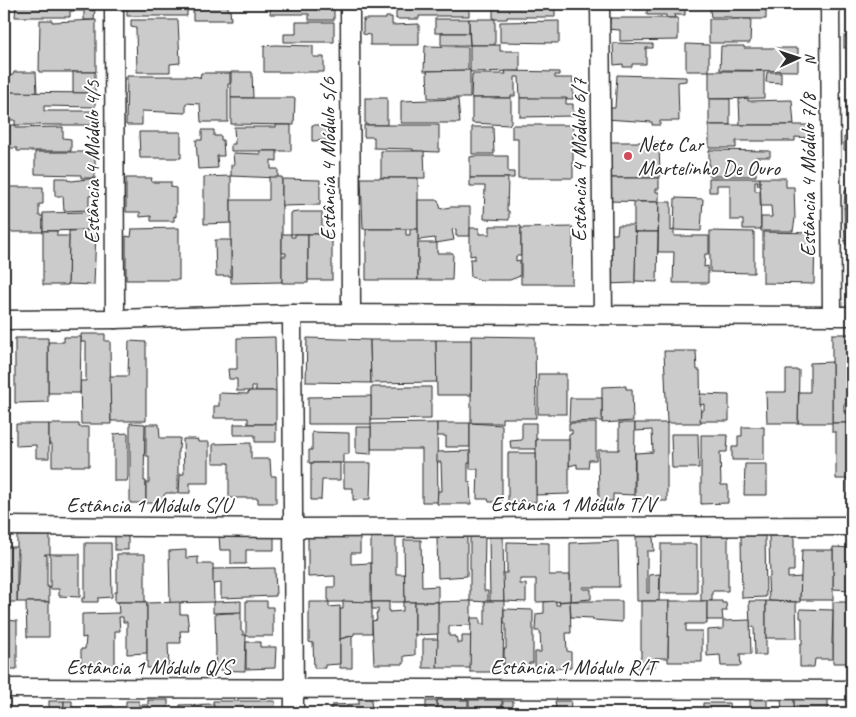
<svg xmlns="http://www.w3.org/2000/svg" width="856" height="717" font-family="Caveat,sans-serif">
	<style>
		.building { fill: #cbcbcb; stroke: #2b2b2b }
		.lines { fill: none; stroke-linecap: round; stroke-linejoin: round }
		.minor-casing { stroke: #2b2b2b; stroke-width: 21 }
		.minor { stroke: #fff; stroke-width: 18 }
		.poi-dot { fill: #d1495b; stroke: #fff; stroke-width: 2 }
		.labels { text-anchor: middle; dominant-baseline: central; stroke-width: 4; stroke-linejoin: round; paint-order: stroke }
		.poi-label { font-size: 21px; fill: #2b2b2b; stroke: #fff; text-anchor: start }
		.street-label { font-size: 21px; fill: #2b2b2b; stroke: #fff }
	</style>
	<rect width="100%" height="100%" fill="#fff"/>
	<filter id="ink" filterUnits="userSpaceOnUse"><feTurbulence type="fractalNoise" baseFrequency=".02" numOctaves="2"/><feDisplacementMap in="SourceGraphic" scale="10" xChannelSelector="R" yChannelSelector="G"/><feConvolveMatrix kernelMatrix="1 2 1 2 8 2 1 2 1" color-interpolation-filters="sRGB"/></filter>
	<g filter="url(#ink)">
		<g class="building">
			<rect x="4" y="4" width="2" height="16"/>
			<polygon points="16,4 90,4 90,10 93,11 93,8 95,8 94,20 84,20 84,11 70,11 70,17 15,17"/>
			<polygon points="127,4 192,4 192,10 187,10 187,16 127,16"/>
			<polygon points="193,4 228,4 228,10 230,10 231,20 193,20"/>
			<polygon points="271,4 334,4 334,20 309,20 309,14 270,14"/>
			<polygon points="396,4 469,4 469,16 419,16 419,19 396,19"/>
			<polygon points="493,4 555,4 555,17 507,17 507,19 493,19"/>
			<polygon points="647,4 685,4 685,15 674,15 675,18 666,18 666,15 647,15"/>
			<polygon points="709,4 766,4 766,19 732,19 731,17 711,17"/>
			<polygon points="386,17 392,17 392,25 419,24 419,45 370,45 370,35 363,34 363,22 365,21 363,21 363,19 386,19"/>
			<polygon points="610,18 678,18 678,40 620,41 620,30 606,29 606,24 610,24"/>
			<rect x="435" y="19" width="34" height="14"/>
			<polygon points="469,19 495,19 495,45 470,45"/>
			<polygon points="709,19 751,19 750,43 709,43"/>
			<polygon points="40,20 52,20 52,22 96,20 96,72 39,72"/>
			<polygon points="131,20 178,20 180,63 170,64 170,72 137,72 136,28 131,27"/>
			<polygon points="559,21 559,43 500,42 500,22"/>
			<polygon points="296,22 334,22 334,42 284,42 284,34 296,34"/>
			<polygon points="441,33 469,33 470,45 441,45"/>
			<rect x="844" y="36" width="8" height="12"/>
			<polygon points="613,43 646,44 653,44 653,48 646,48 646,64 632,64 632,67 623,67 623,64 614,65"/>
			<polygon points="686,44 709,45 709,71 686,71"/>
			<polygon points="275,45 313,46 313,57 324,57 324,72 264,72 264,46"/>
			<polygon points="470,45 500,45 500,51 520,51 520,71 470,72"/>
			<polygon points="425,46 468,47 468,70 424,71"/>
			<polygon points="721,46 744,46 744,48 798,48 798,71 720,70"/>
			<polygon points="470,70 470,98 428,98 427,71"/>
			<polygon points="505,71 559,72 559,75 555,75 555,78 573,78 573,99 520,98 519,77 515,77 515,96 511,96 511,98 471,98 472,74 506,74"/>
			<polygon points="709,71 764,71 764,98 709,99"/>
			<polygon points="14,72 36,72 37,93 4,92 4,76 13,75"/>
			<rect x="73" y="72" width="22" height="21"/>
			<polygon points="231,72 252,72 253,98 231,98"/>
			<polygon points="767,72 781,72 781,83 766,82"/>
			<polygon points="201,73 230,73 230,84 228,84 228,122 201,122 200,104 186,103 186,113 142,111 142,125 126,125 127,76 186,76 200,77 200,78"/>
			<polygon points="617,75 686,77 686,81 678,82 679,121 660,121 660,125 652,125 652,122 605,119 606,108 615,108"/>
			<polygon points="4,92 95,93 95,107 44,106 44,111 92,111 92,125 15,125 15,120 4,120"/>
			<polygon points="231,98 295,98 294,125 231,124"/>
			<rect x="365" y="98" width="22" height="27"/>
			<polygon points="472,98 511,98 511,122 509,125 472,123"/>
			<polygon points="520,98 566,98 566,104 573,104 573,116 520,117"/>
			<polygon points="748,98 748,101 792,100 794,125 740,125 739,99"/>
			<polygon points="458,99 460,123 401,123 401,101"/>
			<rect x="709" y="99" width="21" height="26"/>
			<polygon points="4,125 16,125 16,128 63,127 63,138 71,139 71,151 17,151 17,148 5,148 4,152"/>
			<polygon points="276,125 291,125 291,151 231,151 231,144 235,144 234,127 276,127"/>
			<polygon points="312,125 330,125 331,135 328,135 327,140 312,141"/>
			<polygon points="364,125 439,125 439,152 413,151 413,149 374,148 374,137 364,137"/>
			<polygon points="512,125 573,125 573,178 518,178 518,138 512,138"/>
			<polygon points="709,125 809,125 809,138 795,137 795,141 736,141 736,148 709,148"/>
			<polygon points="849,125 852,125 852,150 844,150 844,137 849,137"/>
			<polygon points="472,127 493,127 494,154 472,154"/>
			<polygon points="202,130 214,130 214,136 221,136 221,140 223,140 224,156 217,156 218,168 198,169 196,140 202,140"/>
			<polygon points="139,132 181,132 181,158 140,158"/>
			<polygon points="606,142 659,142 660,178 606,178"/>
			<polygon points="709,150 770,151 770,157 756,157 756,176 709,176"/>
			<polygon points="261,151 277,151 277,161 271,160 271,169 278,169 278,178 231,176 231,165 234,165 233,153 261,154"/>
			<polygon points="381,151 424,151 425,178 381,178"/>
			<polygon points="35,152 95,152 95,178 81,178 81,175 35,174"/>
			<polygon points="475,156 508,156 508,172 514,172 514,178 470,178 470,157"/>
			<polygon points="231,176 231,223 204,224 204,177"/>
			<polygon points="269,177 282,177 282,282 231,283 231,200 269,200"/>
			<polygon points="4,178 6,178 6,187 43,187 43,204 39,204 39,216 43,216 43,232 6,232 6,226 4,226"/>
			<polygon points="55,178 67,178 67,180 72,181 95,178 95,195 89,196 89,210 64,211 63,196 55,196"/>
			<polygon points="126,178 152,178 151,182 171,182 171,187 176,188 176,217 174,216 174,221 151,221 151,216 140,217 140,212 126,212"/>
			<polygon points="361,178 418,178 418,229 363,229"/>
			<polygon points="470,178 508,178 507,211 509,211 509,220 484,219 485,186 470,186"/>
			<polygon points="606,178 659,178 659,189 656,189 656,192 659,192 659,202 606,201"/>
			<polygon points="709,178 760,178 760,185 757,185 758,181 755,181 755,191 760,191 761,229 743,229 743,220 730,220 730,185 717,185 717,192 709,192"/>
			<polygon points="760,178 786,178 786,187 794,187 795,219 793,231 761,231 761,217 772,217 771,206 761,206"/>
			<polygon points="282,179 320,180 320,205 282,206"/>
			<polygon points="845,190 852,190 852,208 844,208"/>
			<polygon points="675,198 703,199 701,231 674,230"/>
			<polygon points="438,200 441,209 450,207 470,207 470,236 456,236 456,229 452,230 454,240 436,243 435,238 418,240 418,200"/>
			<polygon points="634,202 659,202 658,232 634,232"/>
			<polygon points="659,202 671,202 671,231 674,230 674,236 709,236 709,254 705,254 704,267 708,266 708,283 673,283 674,252 658,252"/>
			<polygon points="844,208 852,208 852,251 851,251 851,245 845,244"/>
			<polygon points="89,212 89,230 43,231 43,213"/>
			<polygon points="298,212 322,212 322,234 291,234 291,213"/>
			<polygon points="618,225 634,225 634,232 636,232 635,283 606,284 606,234 617,234"/>
			<polygon points="490,226 521,226 521,256 516,256 516,261 520,260 520,276 510,280 481,280 471,277 470,259 475,259 475,255 470,256 470,228 479,228 479,234 490,234"/>
			<polygon points="573,227 572,284 521,284 521,228"/>
			<polygon points="179,228 179,280 126,280 126,236 131,237 132,229"/>
			<polygon points="366,229 406,229 406,235 410,235 410,229 418,229 418,280 366,280"/>
			<polygon points="94,230 96,230 94,285 68,284 69,231"/>
			<polygon points="43,231 57,231 57,236 69,236 68,285 43,285"/>
			<polygon points="710,231 754,232 754,273 710,272"/>
			<polygon points="636,232 658,232 657,282 635,281"/>
			<polygon points="763,232 815,233 814,284 763,283"/>
			<polygon points="282,234 291,234 291,237 295,237 295,234 308,234 308,283 282,283 282,256 286,256 286,253 282,253"/>
			<rect x="308" y="234" width="24" height="46"/>
			<polygon points="215,240 231,240 231,276 216,276"/>
			<polygon points="418,243 437,243 437,253 453,253 452,280 418,280"/>
			<polygon points="81,334 105,334 105,341 110,341 111,424 81,424 80,381 86,381 86,342 81,342"/>
			<polygon points="832,334 852,334 852,401 848,401 848,405 844,404 844,412 852,412 852,423 832,423"/>
			<polygon points="471,336 535,337 536,418 502,418 502,423 471,423"/>
			<polygon points="64,337 81,337 80,393 48,393 48,342 64,342"/>
			<polygon points="275,337 276,391 256,391 256,386 252,386 252,391 237,391 237,379 229,379 228,369 237,369 237,338"/>
			<polygon points="15,338 48,338 48,402 15,403"/>
			<polygon points="307,338 370,340 371,383 306,382"/>
			<polygon points="370,340 436,340 437,382 371,383"/>
			<polygon points="436,340 471,340 471,395 437,395"/>
			<polygon points="129,341 146,342 146,421 111,421 110,376 128,376"/>
			<polygon points="664,351 696,351 697,370 700,370 701,423 667,423"/>
			<polygon points="832,362 832,423 798,423 799,392 810,392 810,363"/>
			<polygon points="786,370 799,370 798,423 767,423 766,392 786,392"/>
			<rect x="538" y="374" width="28" height="40"/>
			<polygon points="626,386 626,389 632,389 633,421 602,423 602,387"/>
			<polygon points="371,387 431,387 431,419 371,420"/>
			<polygon points="249,391 276,391 276,424 248,424 248,418 214,418 214,406 219,406 219,393 248,394"/>
			<polygon points="700,394 729,395 729,421 700,421 701,411 704,410 704,404 700,405"/>
			<polygon points="371,396 371,424 308,424 308,397"/>
			<polygon points="570,398 602,398 602,421 569,422"/>
			<polygon points="130,423 145,424 144,481 146,481 146,503 130,503"/>
			<polygon points="437,423 438,502 422,502 422,449 371,449 371,424"/>
			<polygon points="437,423 470,423 470,447 446,447 446,436 437,436"/>
			<polygon points="470,423 502,425 502,502 489,502 488,499 477,499 478,469 470,469"/>
			<polygon points="522,423 536,423 536,449 511,449 510,441 522,440"/>
			<polygon points="569,423 596,423 596,460 589,460 588,468 577,468 577,464 569,466 569,434 572,434 572,430 569,430"/>
			<polygon points="619,423 635,423 634,495 613,494 613,501 599,501 598,450 619,450"/>
			<polygon points="635,423 667,423 667,501 635,501 635,453 653,452 652,430 635,431"/>
			<polygon points="832,423 852,423 852,502 848,502 848,479 836,479 836,432 832,432"/>
			<polygon points="16,424 49,424 49,458 36,458 36,445 16,446"/>
			<polygon points="49,424 79,424 79,427 89,427 89,466 52,466 52,444 49,444"/>
			<polygon points="146,424 159,424 160,438 180,438 179,449 178,449 178,493 166,493 164,495 164,503 146,503 146,483 149,483 149,456 146,456"/>
			<polygon points="234,424 276,424 276,442 255,442 255,435 234,435"/>
			<polygon points="356,427 371,427 371,454 356,453"/>
			<polygon points="742,427 764,427 764,460 732,460 732,447 738,447 738,436 742,436"/>
			<polygon points="312,432 349,433 349,454 343,454 343,463 309,463 309,450 312,450"/>
			<polygon points="128,433 128,477 127,481 114,481 114,434"/>
			<polygon points="671,434 698,434 699,468 672,468"/>
			<polygon points="701,435 728,435 727,452 720,452 721,485 728,485 728,503 701,504"/>
			<polygon points="183,439 195,439 198,440 198,442 209,442 209,483 190,483 190,493 179,493 180,474 184,474"/>
			<polygon points="536,439 569,439 569,494 536,495"/>
			<polygon points="251,443 251,459 270,459 271,476 276,476 276,503 258,503 258,498 229,498 229,463 213,463 213,444"/>
			<polygon points="470,451 470,463 468,463 468,482 470,482 471,504 437,504 438,491 442,491 441,462 437,462 437,452"/>
			<rect x="508" y="453" width="28" height="49"/>
			<polygon points="311,463 340,463 340,480 322,480 321,500 311,500"/>
			<polygon points="344,463 371,463 370,499 353,500 353,488 344,488"/>
			<polygon points="745,464 767,464 767,495 744,495"/>
			<polygon points="371,534 396,534 396,574 405,574 405,602 371,602"/>
			<polygon points="470,534 485,534 484,591 488,591 488,602 470,601"/>
			<polygon points="489,534 503,534 504,601 490,601"/>
			<polygon points="219,535 274,535 274,550 246,550 246,564 231,564 231,550 220,550"/>
			<polygon points="701,535 728,535 728,591 712,591 712,601 701,601"/>
			<polygon points="17,536 50,536 50,554 45,554 44,555 47,555 47,587 49,587 49,602 17,602 19,554 17,554"/>
			<rect x="115" y="536" width="13" height="14"/>
			<polygon points="308,536 360,536 360,553 351,553 351,564 371,563 371,602 328,602 328,587 335,587 335,576 308,577"/>
			<polygon points="437,536 467,536 467,576 438,578"/>
			<polygon points="636,536 653,536 654,551 647,551 647,593 649,593 649,575 660,574 659,601 637,601"/>
			<polygon points="741,536 765,536 766,597 742,598"/>
			<polygon points="769,536 794,536 794,571 788,571 788,578 801,577 800,602 769,601 768,578 770,577"/>
			<polygon points="404,540 421,540 422,587 438,586 438,602 405,602"/>
			<polygon points="618,541 619,587 582,587 583,589 591,589 591,599 570,601 570,543"/>
			<polygon points="507,542 549,543 549,575 570,575 570,601 536,602 536,579 520,579 520,584 526,584 526,602 504,601 503,573 507,573"/>
			<polygon points="85,543 111,543 112,597 98,598 98,602 82,602 82,598 85,598"/>
			<polygon points="661,544 697,544 697,593 660,593"/>
			<polygon points="4,547 17,547 17,602 4,602 5,586 4,586"/>
			<polygon points="833,547 852,548 852,590 833,589"/>
			<polygon points="186,550 186,558 198,557 198,564 213,564 214,602 170,603 169,551"/>
			<polygon points="802,550 833,550 833,600 800,600"/>
			<polygon points="50,554 80,554 80,597 59,596 59,589 50,589"/>
			<polygon points="117,554 145,554 145,602 115,602 115,592 117,592"/>
			<polygon points="275,568 276,596 221,598 221,583 213,584 213,569"/>
			<polygon points="241,601 241,612 213,613 213,602"/>
			<polygon points="246,601 267,601 267,607 273,607 273,636 246,636"/>
			<polygon points="343,601 372,602 372,633 354,633 354,635 340,639 340,609 343,609"/>
			<polygon points="471,601 471,625 449,626 449,636 455,636 455,638 457,637 457,643 462,643 462,636 471,636 471,668 437,668 438,602"/>
			<polygon points="485,601 504,601 503,672 470,672 471,618 480,618 480,624 485,624"/>
			<polygon points="556,601 556,605 560,605 559,602 570,601 571,633 566,633 567,651 571,652 571,668 535,669 535,652 541,652 540,631 535,631 536,614 544,613 544,602"/>
			<polygon points="570,601 622,601 622,622 593,620 593,618 571,617"/>
			<polygon points="641,601 669,601 668,658 655,658 655,667 635,667 635,658 641,658"/>
			<polygon points="669,601 707,601 707,624 686,624 686,631 702,631 702,662 668,662"/>
			<polygon points="707,601 722,601 722,603 726,603 727,611 722,611 723,620 707,620"/>
			<polygon points="749,601 766,601 766,655 755,655 754,627 750,627"/>
			<polygon points="766,601 796,602 797,638 766,638"/>
			<polygon points="26,602 49,602 49,637 27,637"/>
			<polygon points="118,602 147,602 147,653 127,654 127,622 123,622 123,617 119,617 120,631 115,631 115,668 81,668 81,649 85,649 86,637 82,638 82,614 119,613"/>
			<polygon points="180,602 180,614 187,614 189,631 180,631 181,643 168,643 169,668 147,668 147,603"/>
			<polygon points="309,602 329,602 329,607 340,606 340,664 325,665 325,668 314,668 313,643 309,642"/>
			<polygon points="372,602 389,602 389,612 403,611 403,602 415,602 415,655 404,656 404,664 374,664 372,621 377,620 376,613 378,613 378,609 372,609"/>
			<polygon points="415,602 438,602 438,634 415,635"/>
			<rect x="833" y="602" width="19" height="61"/>
			<polygon points="504,609 533,610 533,663 529,663 529,667 504,668 504,649 506,649 506,623 504,623"/>
			<polygon points="800,609 833,610 832,644 833,644 833,659 815,659 814,667 800,667 800,644 802,644 802,618 800,618"/>
			<polygon points="227,613 241,613 241,631 243,631 243,635 246,635 245,671 213,670 213,667 215,667 216,651 215,614"/>
			<polygon points="5,620 17,621 17,669 4,669"/>
			<polygon points="750,620 751,654 740,654 741,666 721,666 720,655 707,656 707,630 723,629 723,621"/>
			<polygon points="352,636 352,668 340,668 340,639"/>
			<polygon points="423,639 438,639 437,668 423,668"/>
			<polygon points="246,642 260,642 260,647 276,647 275,668 246,669"/>
			<rect x="794" y="698" width="34" height="15"/>
			<polygon points="359,699 371,699 372,713 330,713 330,708 332,708 332,705 359,704"/>
			<polygon points="750,699 767,699 767,710 782,711 781,699 794,699 794,713 750,713"/>
			<rect x="148" y="700" width="20" height="13"/>
			<polygon points="437,700 468,700 468,713 440,713 440,709 437,709"/>
			<rect x="469" y="700" width="33" height="13"/>
			<rect x="49" y="701" width="15" height="12"/>
			<polygon points="64,701 72,701 72,708 82,708 82,713 64,713"/>
			<polygon points="126,701 139,701 139,705 148,705 148,713 126,713"/>
			<polygon points="213,701 275,701 276,713 214,713"/>
			<rect x="426" y="701" width="11" height="12"/>
			<polygon points="503,701 513,701 513,713 502,713"/>
			<polygon points="555,701 571,701 570,713 548,713 548,708 556,708"/>
			<polygon points="703,703 729,703 730,713 703,713"/>
			<polygon points="214,704 214,713 180,713 180,705"/>
			<polygon points="113,706 113,713 82,713 82,707"/>
			<polygon points="526,707 526,713 515,713 515,708"/>
			<rect x="734" y="708" width="13" height="5"/>
		</g>
		<g class="lines">
			<g class="minor-casing">
				<g id="minor">
					<polyline points="114,4 115,319"/>
					<polyline points="350,4 351,314"/>
					<polyline points="600,4 603,315"/>
					<polyline points="830,4 832,316"/>
					<polyline points="292,314 294,713"/>
					<polyline points="4,320 115,319 292,314 852,316"/>
					<polyline points="4,526 293,528 852,526"/>
					<polyline points="4,688 852,690"/>
				</g>
			</g>
			<use href="#minor" class="minor"/>
		</g>
	</g>
	<circle class="poi-dot" cx="628" cy="156" r="5"/>
	<g class="labels">
		<g class="poi-label">
			<text x="638" y="144">Neto Car<tspan x="638" dy="24">Martelinho De Ouro</tspan></text>
		</g>
		<g class="street-label">
			<text transform="translate(328 159) rotate(-90)">Estância 4 Módulo 5/6</text>
			<text transform="translate(579 160) rotate(-90)">Estância 4 Módulo 6/7</text>
			<text transform="translate(92 162) rotate(-90)">Estância 4 Módulo 4/5</text>
			<text transform="translate(808 175) rotate(-90)">Estância 4 Módulo 7/8</text>
			<text x="573" y="504">Estância 1 Módulo T/V</text>
			<text x="149" y="505">Estância 1 Módulo S/U</text>
			<text x="149" y="667">Estância 1 Módulo Q/S</text>
			<text x="573" y="667">Estância 1 Módulo R/T</text>
		</g>
	</g>
	<rect width="856" height="717" fill="none" stroke="#fff" stroke-width="20"/>
	<rect x="10" y="10" width="836" height="697" fill="none" stroke="#2b2b2b" stroke-width="2" filter="url(#ink)"/>
	<g transform="translate(798 58) rotate(87)" stroke="#ffffff" stroke-width="4" paint-order="stroke">
	<path d="M0-4L9 19L0 12L-9 19Z" fill="#2b2b2b"/>
	<text y="-8" font-size="14" font-weight="bold" text-anchor="middle" fill="#2b2b2b">N</text>
	</g>
</svg>
